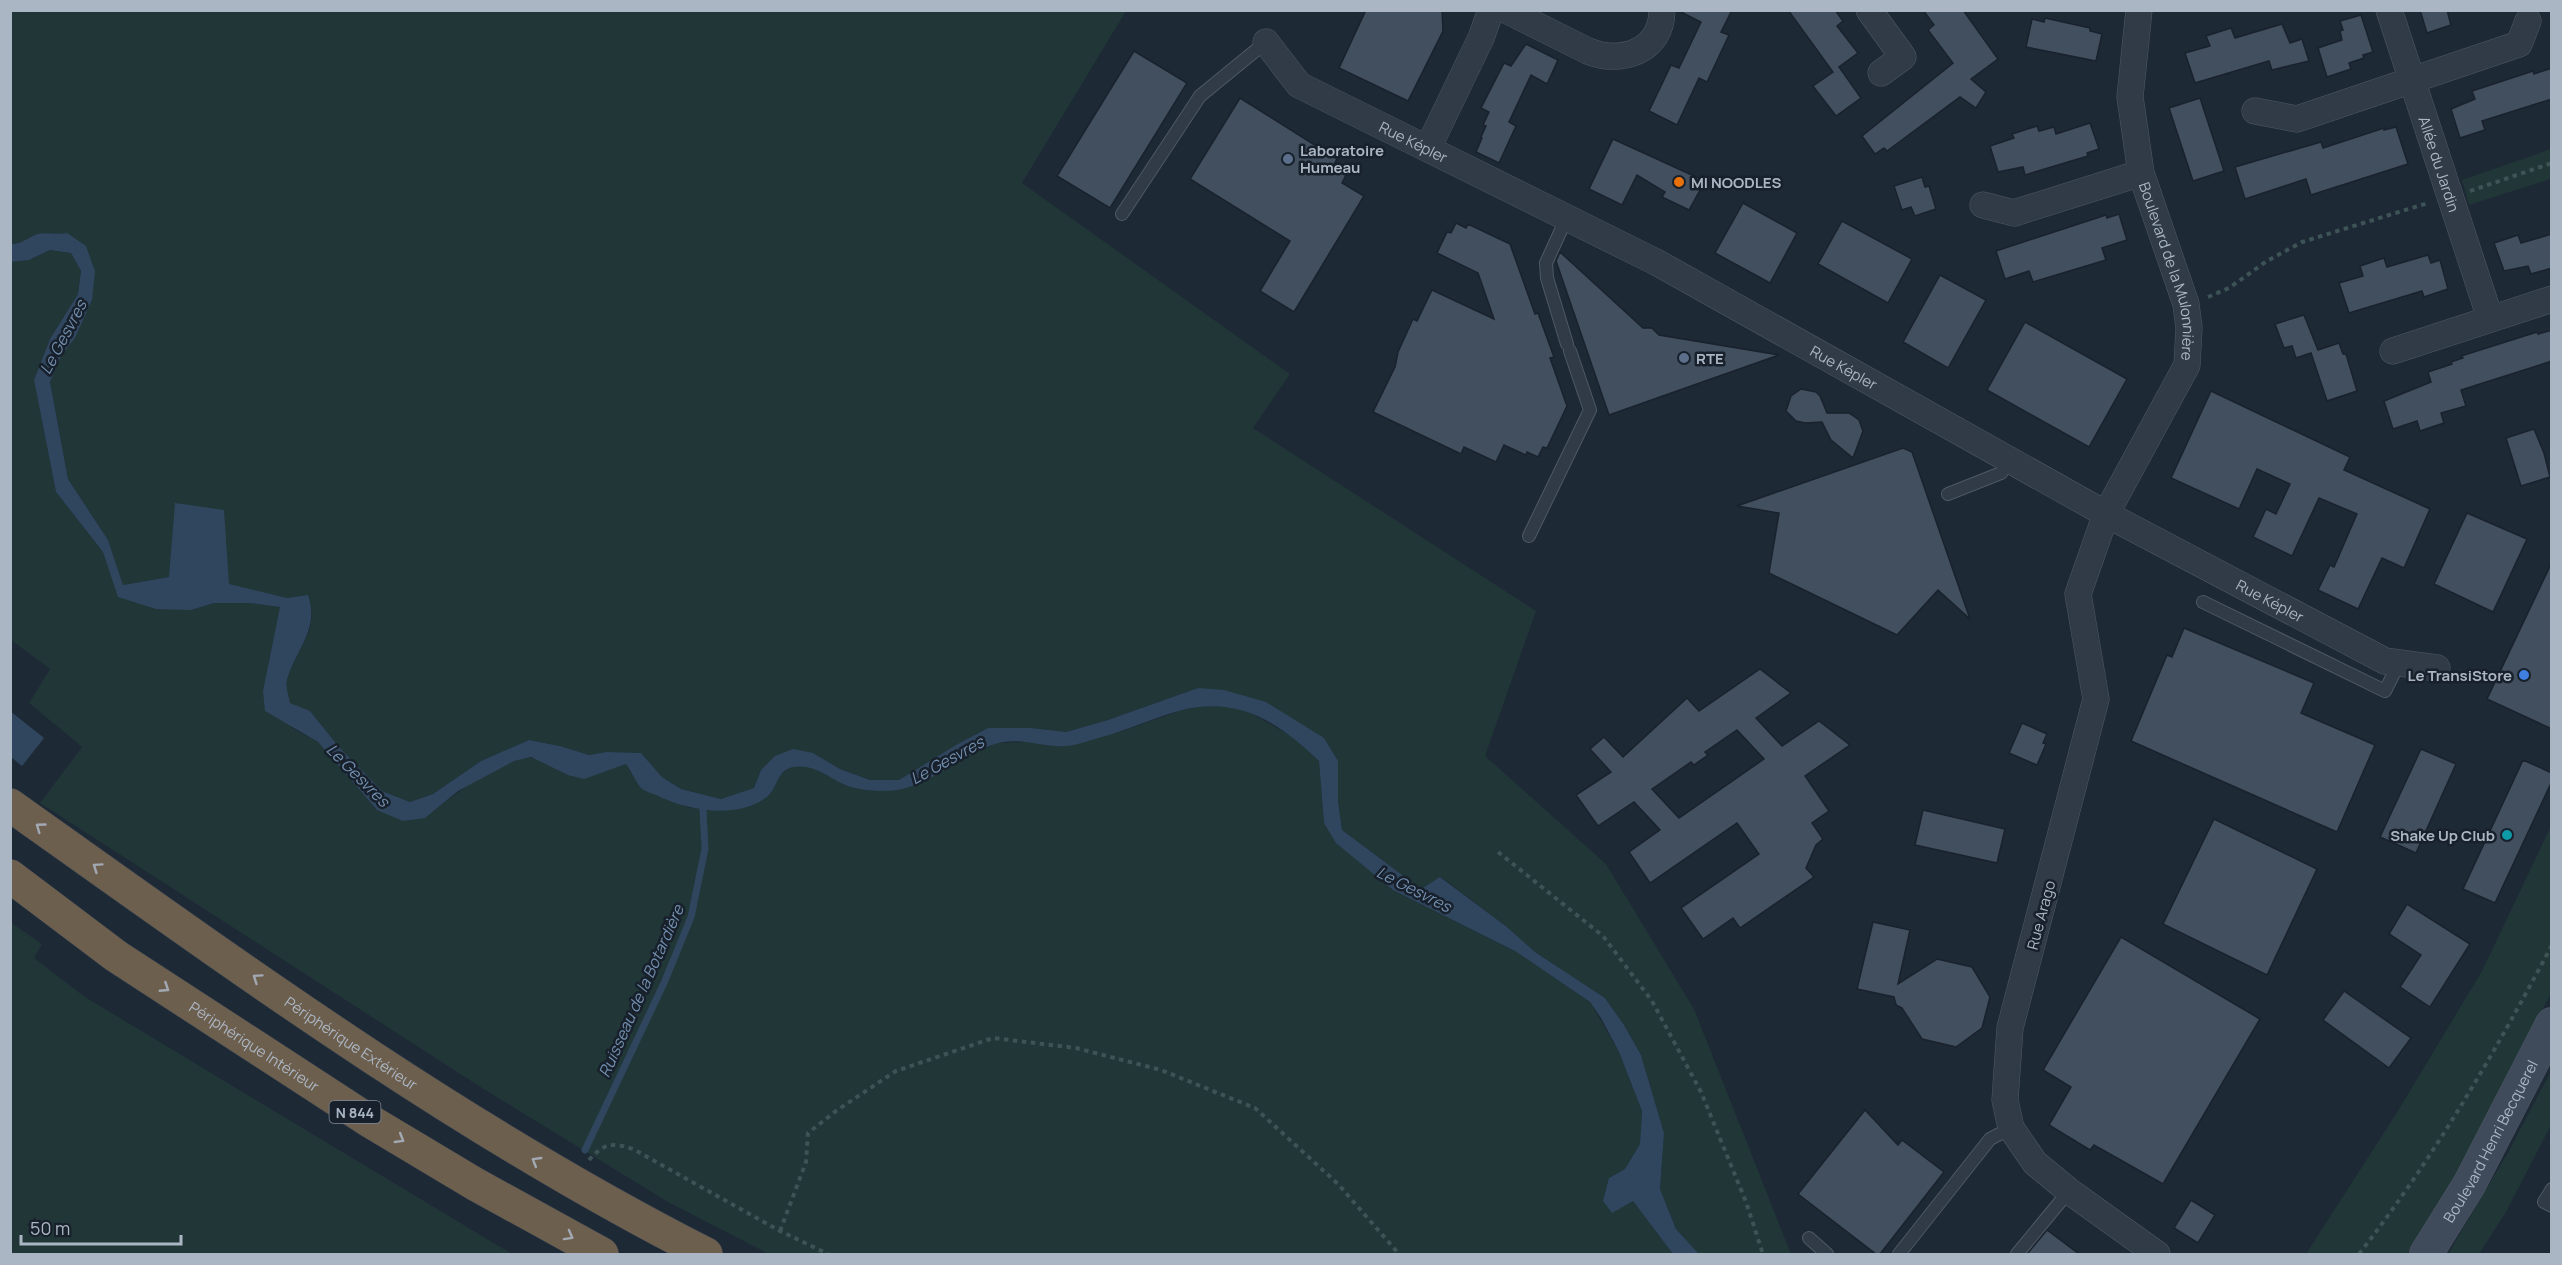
<svg xmlns="http://www.w3.org/2000/svg" width="2562" height="1265" font-family="Manrope,sans-serif">
	<style>
		.green { fill: #203637 }
		.water { fill: #30465e }
		.lines { fill: none; stroke-linecap: round; stroke-linejoin: round }
		.stream { stroke: #30465e; stroke-width: 7 }
		.building { fill: #414f5e; stroke: #19222d; stroke-width: 1.5; fill-rule: evenodd }
		.lane-casing { stroke: #4f5965; stroke-width: 14 }
		.street-casing { stroke: #4f5965; stroke-width: 27 }
		.secondary-casing { stroke: #4f5965; stroke-width: 34 }
		.highway-casing { stroke: #3c4651; stroke-width: 34 }
		.path { stroke: #3d5355; stroke-width: 4; stroke-dasharray: 4.5 4.5; stroke-linecap: butt }
		.lane { stroke: #313b47; stroke-width: 12 }
		.street { stroke: #313b47; stroke-width: 26 }
		.secondary { stroke: #3f4a5a; stroke-width: 33 }
		.highway { stroke: #6d5f4e; stroke-width: 33 }
		.oneway { stroke: #a2a9b2 }
		.service-dot { fill: #5c6f8a; stroke: #17202b; stroke-width: 2 }
		.food-dot { fill: #e8710a; stroke: #17202b; stroke-width: 2 }
		.shop-dot { fill: #3f7fe0; stroke: #17202b; stroke-width: 2 }
		.culture-dot { fill: #0f9aa8; stroke: #17202b; stroke-width: 2 }
		.labels { text-anchor: middle; dominant-baseline: central; stroke-width: 5; stroke-linejoin: round; paint-order: stroke }
		.shield { fill: #17202b; stroke: #7f8996; stroke-width: 1.5 }
		.shield-label { font-size: 14px; font-weight: bold; fill: #abb6c4 }
		.street-label { font-size: 15px; fill: #abb6c4; stroke: #17202b }
		.poi-label { font-size: 15px; font-weight: bold; fill: #abb6c4; stroke: #17202b; text-anchor: start }
		.water-label { font-size: 16px; font-style: italic; fill: #728eae; stroke: #17202b }
	</style>
	<rect width="100%" height="100%" fill="#1e2936"/>
	<g class="green">
		<path d="M10,11H1126L1022,183L1290,374L1253,428L1536,611L1485,756L1606,864L1694,1009L1791,1254H1699L1676,1229L1660,1189L1664,1133L1641,1055L1624,1025L1605,998L1535,952L1507,927L1441,877L1421,889L1342,830L1338,801V761L1324,738L1198,688L1108,720L1066,732L1031,728H988L956,745L899,780H871L840,769L813,753L761,770L754,788L721,799L681,789L662,777L641,753L606,752L589,755L560,746L529,740L481,761L433,794L410,802L382,791L339,747L310,711L290,704C289,697 285,687 287,680C296,649 321,630 308,595L287,598L229,585L227,579L169,577L123,585L108,540L68,479L50,382L61,356L75,338L92,300L67,233C57,235 47,232 38,235C28,237 21,245 11,244Z"/>
		<polygon points="2551,149 2551,179 2469,205 2462,180"/>
		<path d="M50,250L71,253L81,271L78,294L50,339L34,380L56,492L103,552L119,597L191,610L214,603H250L281,607L268,665L292,728L318,742L377,810L425,818C447,799 500,759 529,758C543,757 554,770 567,774C580,778 612,768 626,764L641,788L690,808L724,810L751,806L770,794L781,774L790,767L809,765L845,785L874,791L998,743L1027,742L1066,746L1120,732L1179,711L1213,704L1245,710L1295,738L1319,761L1324,823L1393,890L1515,951L1590,1002L1619,1052L1642,1111L1640,1144L1625,1169L1609,1178L1633,1201L1673,1254H769L668,1202L482,1088L40,803L82,747L29,703L50,669L11,640V262L29,260Z"/>
		<polygon points="2551,826 2551,993 2473,1146 2434,1216 2407,1254 2306,1254 2396,1114 2482,971"/>
		<polygon points="10,922 42,944 34,958 85,997 512,1254 11,1254"/>
		<polygon points="2551,1071 2551,1125 2506,1212 2479,1254 2448,1254 2510,1149"/>
	</g>
	<g class="water">
		<path d="M67,233L86,246L95,271L92,300L75,338L61,356L50,382L68,479L108,540L123,585L169,577L175,503L224,510L229,584L287,598L308,595C320,629 296,649 287,680C285,687 289,696 290,703L310,711L339,747L382,791L410,802L433,794L481,761L529,740L560,746L589,755L606,752L641,753L662,777L681,789L721,799L754,788L761,770L775,756L793,749L813,753L840,769L870,780H899L956,745L988,728H1031L1066,732L1108,720L1198,688L1224,690L1266,702L1324,738L1338,761V801L1342,830L1421,889L1440,877L1507,927L1535,952L1605,998L1624,1025L1641,1055L1664,1133L1660,1189L1676,1229L1699,1254H1673L1633,1201L1612,1213L1603,1201L1609,1178L1625,1169L1640,1144L1642,1111L1619,1052L1601,1018L1590,1002L1515,951L1393,890L1336,843L1324,823L1319,761C1279,722 1237,695 1179,711C1153,718 1128,730 1102,737C1090,740 1078,745 1067,746C1043,748 1018,736 995,744C961,755 932,784 897,790C880,792 859,791 843,784C826,776 814,764 794,767C777,769 778,787 768,796C739,820 688,811 656,795C651,793 644,791 640,787C635,780 631,771 626,764L584,779L568,775L531,757L514,761L458,791L425,818L403,821L377,810L318,742L265,711L263,691L280,607L250,603H214L191,610L156,609L118,597L103,552L56,492L34,380L50,339L78,294L81,271L71,253L50,250L29,260L11,262L10,244C21,245 28,237 38,234C47,232 57,235 67,233Z"/>
		<polygon points="10,711 44,738 22,766 11,757"/>
	</g>
	<g class="lines">
		<polyline class="stream" points="585,1150 664,983 691,917 705,849 703,809 708,804"/>
	</g>
	<g class="building">
		<polygon points="1366,10 1442,10 1443,31 1408,101 1339,68"/>
		<polygon points="1677,10 1732,10 1721,32 1729,35 1707,82 1699,78 1677,125 1649,111 1671,65 1679,68 1701,22"/>
		<polygon points="1788,10 1835,10 1843,21 1837,26 1858,53 1839,67 1861,98 1836,116 1813,86 1833,72"/>
		<polygon points="1923,10 1963,10 1998,59 1971,79 1986,92 1976,108 1960,97 1887,151 1884,148 1875,154 1862,136 1953,63 1928,30 1934,25"/>
		<polygon points="2420,10 2447,10 2451,25 2427,33"/>
		<polygon points="2361,15 2373,52 2363,55 2364,58 2349,63 2351,69 2327,77 2318,48 2342,40 2340,31 2343,30 2340,21"/>
		<polygon points="2045,18 2090,28 2090,31 2102,34 2096,61 2026,47 2032,19 2044,22"/>
		<polygon points="2282,24 2290,43 2302,39 2309,61 2272,70 2269,61 2195,83 2185,53 2210,46 2206,36 2231,28 2235,38"/>
		<polygon points="1526,44 1558,60 1547,84 1531,75 1509,122 1516,126 1499,163 1476,152 1482,138 1481,137 1486,126 1483,125 1489,112 1481,108 1504,63 1511,66"/>
		<polygon points="1134,51 1187,83 1110,208 1057,176"/>
		<polygon points="2552,68 2552,99 2482,121 2485,130 2460,138 2451,109 2475,99 2472,91 2533,71 2534,74"/>
		<polygon points="1240,98 1337,159 1333,166 1346,175 1342,183 1364,196 1294,312 1260,291 1290,241 1190,179"/>
		<polygon points="2200,98 2224,171 2193,181 2169,108"/>
		<polygon points="2090,123 2099,149 2087,153 2088,156 2025,175 2023,167 1998,172 1990,146 2014,138 2012,134 2037,126 2039,131 2054,127 2056,134"/>
		<polygon points="2396,127 2408,164 2311,195 2306,179 2245,199 2235,167 2321,142 2323,148 2384,128 2384,130"/>
		<polygon points="1613,139 1705,181 1689,210 1662,197 1665,192 1637,175 1622,205 1589,189"/>
		<polygon points="1922,177 1925,187 1929,186 1936,209 1915,216 1911,207 1902,210 1894,186"/>
		<polygon points="1743,203 1797,233 1770,283 1715,253"/>
		<polygon points="2119,214 2127,240 2102,248 2106,260 2033,282 2029,271 2005,279 1996,251 2106,215 2107,218"/>
		<polygon points="1842,221 1912,259 1888,303 1818,264"/>
		<polygon points="1456,223 1466,228 1468,224 1510,244 1535,314 1538,313 1554,357 1550,358 1567,406 1547,448 1543,447 1538,457 1527,452 1526,455 1504,445 1496,462 1464,447 1461,454 1373,412 1395,367 1398,352 1413,319 1417,321 1432,290 1494,319 1478,273 1437,253 1447,232 1451,233"/>
		<polygon points="2552,234 2552,268 2531,274 2528,266 2504,271 2494,243 2518,235 2521,243"/>
		<polygon points="1560,252 1643,328 1652,328 1659,335 1779,355 1609,415 1556,261"/>
		<polygon points="2428,255 2431,263 2440,260 2448,289 2424,297 2422,291 2349,313 2339,283 2363,276 2360,266 2384,258 2387,267"/>
		<polygon points="1940,275 1986,300 1948,368 1903,342"/>
		<polygon points="2304,315 2318,350 2339,343 2343,354 2346,354 2357,391 2327,401 2311,353 2296,358 2292,346 2284,348 2275,324"/>
		<polygon points="2025,322 2127,379 2089,447 1987,390"/>
		<polygon points="2552,330 2552,361 2461,390 2466,406 2441,413 2444,423 2420,431 2417,421 2393,429 2384,401 2431,382 2428,372 2452,364 2451,362 2463,358 2461,356 2537,332 2538,334"/>
		<polygon points="1801,389 1816,392 1820,396 1827,413 1849,413 1859,420 1863,431 1853,458 1831,440 1822,422 1805,423 1796,421 1786,411 1791,396"/>
		<polygon points="2211,391 2350,457 2344,470 2430,509 2404,568 2382,558 2358,609 2318,590 2330,565 2334,567 2357,514 2319,498 2292,556 2253,537 2266,509 2276,514 2290,484 2257,469 2239,509 2171,478"/>
		<polygon points="2534,429 2544,453 2550,477 2521,486 2506,438"/>
		<polygon points="1903,448 1912,452 1970,619 1938,590 1897,635 1769,573 1779,513 1737,506"/>
		<polygon points="2467,513 2527,539 2493,612 2434,584"/>
		<polygon points="2552,562 2552,729 2487,699"/>
		<polygon points="2184,628 2314,683 2301,713 2375,745 2337,832 2131,741 2167,655 2172,657"/>
		<path d="M1760,669L1791,693L1756,718L1782,746L1819,721L1850,745L1805,776L1829,811L1812,823L1823,839L1816,845L1806,868L1814,877L1740,928L1733,918L1703,939L1681,908L1759,854L1737,823L1650,883L1629,852L1660,830L1634,802L1598,826L1576,795L1611,772L1590,749L1604,737L1623,757L1687,698L1699,711ZM1737,730L1764,759L1679,818L1652,789L1691,762L1694,765L1708,755L1705,752Z"/>
		<polygon points="2022,723 2047,734 2043,743 2046,744 2037,765 2009,753"/>
		<polygon points="2421,749 2456,764 2416,853 2380,837"/>
		<polygon points="2523,760 2552,773 2552,781 2495,903 2463,889"/>
		<polygon points="1923,810 2005,829 1997,863 1915,845"/>
		<polygon points="2214,819 2317,869 2267,975 2163,924"/>
		<polygon points="2407,904 2470,944 2430,1007 2400,987 2421,955 2389,934"/>
		<polygon points="1873,922 1910,930 1898,984 1937,959 1972,967 1990,997 1982,1028 1956,1047 1922,1039 1902,1008 1896,1005 1894,997 1857,989"/>
		<polygon points="2121,937 2260,1019 2163,1184 2094,1145 2090,1150 2049,1125 2071,1087 2043,1070"/>
		<polygon points="2344,991 2411,1038 2389,1068 2323,1020"/>
		<polygon points="1865,1110 1898,1145 1902,1140 1944,1172 1880,1254 1876,1254 1798,1194"/>
		<polygon points="2191,1200 2215,1215 2198,1243 2174,1228"/>
		<polygon points="2047,1230 2079,1254 2027,1254"/>
	</g>
	<g class="lines">
		<g class="lane-casing">
			<g id="lane">
				<polyline points="1122,214 1200,96 1266,42"/>
				<polyline points="1567,217 1546,263 1547,278 1567,344"/>
				<polyline points="1948,494 2001,473 2010,460"/>
				<polyline points="1529,536 1590,410 1570,351"/>
				<polyline points="2203,602 2385,691 2399,663"/>
				<polyline points="2552,1189 2544,1202 2552,1206"/>
				<polyline points="1809,1238 1827,1254"/>
				<polyline points="1899,1254 1990,1139 2011,1128"/>
				<polyline points="2017,1254 2069,1191"/>
			</g>
		</g>
		<g class="street-casing">
			<g id="street">
				<path d="M1506,10L1588,51C1621,65 1662,51 1662,10"/>
				<polyline points="1869,10 1903,57 1881,73"/>
				<path id="s1" d="M2139,10L2130,97L2141,173L2186,304L2189,328L2187,365L2106,514L2078,594L2096,699L2010,1028L2005,1100L2011,1128L2035,1163L2069,1191L2157,1254"/>
				<path id="s2" d="M2389,10L2490,318"/>
				<path id="s3" d="M1266,42L1299,85L1656,262L2106,514L2385,661L2437,668"/>
				<polyline points="2255,111 2297,119 2519,44 2528,21"/>
				<polyline points="1428,148 1481,38 1491,10"/>
				<polyline points="1983,205 2014,213 2141,173"/>
				<polyline points="2393,351 2552,299"/>
			</g>
		</g>
		<g class="secondary-casing">
			<g id="secondary">
				<path id="s4" d="M2426,1254L2469,1185L2552,1024"/>
			</g>
		</g>
		<g class="highway-casing">
			<g id="highway">
				<path id="s5" d="M10,805C235,965 460,1129 706,1254"/>
				<path id="s6" d="M10,876L116,956L368,1120L475,1184L602,1254"/>
			</g>
		</g>
		<g class="path">
			<polyline points="2470,191 2552,163"/>
			<polyline points="2208,297 2229,288 2267,261 2302,242 2428,203"/>
			<polyline points="1498,852 1603,936 1652,1001 1701,1092 1746,1202 1763,1254"/>
			<path d="M589,1160C604,1143 612,1142 633,1149L780,1231L828,1254"/>
			<polyline points="780,1231 806,1162 808,1133 836,1111 896,1071 993,1038 1076,1048 1161,1070 1255,1108 1338,1184 1399,1254"/>
			<path d="M2359,1254C2434,1158 2495,1052 2552,945"/>
		</g>
		<use href="#lane" class="lane"/>
		<use href="#street" class="street"/>
		<use href="#secondary" class="secondary"/>
		<use href="#highway" class="highway"/>
	</g>
	<defs><path id="oneway-chevron" d="M-2-3.5L2.5 0L-2 3.5" fill="none" stroke-width="1.6" stroke-linecap="round" stroke-linejoin="round" transform="scale(1.5)"/></defs>
	<g class="oneway">
		<use href="#oneway-chevron" transform="translate(40 827) rotate(-144)"/>
		<use href="#oneway-chevron" transform="translate(97 867) rotate(-145)"/>
		<use href="#oneway-chevron" transform="translate(257 978) rotate(-145)"/>
		<use href="#oneway-chevron" transform="translate(165 988) rotate(33)"/>
		<use href="#oneway-chevron" transform="translate(400 1139) rotate(31)"/>
		<use href="#oneway-chevron" transform="translate(536 1161) rotate(-149)"/>
		<use href="#oneway-chevron" transform="translate(569 1236) rotate(29)"/>
	</g>
	<g class="service-dot">
		<circle cx="1288" cy="159" r="6"/>
		<circle cx="1684" cy="358" r="6"/>
	</g>
	<circle class="food-dot" cx="1679" cy="182" r="6"/>
	<circle class="shop-dot" cx="2524" cy="675" r="6"/>
	<circle class="culture-dot" cx="2507" cy="835" r="6"/>
	<g class="labels">
		<rect class="shield" x="329.5" y="1101" width="51" height="22" rx="4.5"/>
		<g class="shield-label">
			<text x="355" y="1112">N 844</text>
		</g>
		<g class="street-label">
			<text stroke="none"><textPath href="#s3" startOffset="182">Rue Képler</textPath></text>
			<text stroke="none"><textPath href="#s2" startOffset="162">Allée du Jardin</textPath></text>
			<text stroke="none"><textPath href="#s1" startOffset="267">Boulevard de la Mulonnière</textPath></text>
			<text stroke="none"><textPath href="#s3" startOffset="668">Rue Képler</textPath></text>
			<text stroke="none"><textPath href="#s3" startOffset="1154">Rue Képler</textPath></text>
			<text transform="translate(2041 915) rotate(-75)">Rue Arago</text>
			<text stroke="none"><textPath href="#s5" startOffset="416">Périphérique Extérieur</textPath></text>
			<text stroke="none"><textPath href="#s6" startOffset="298">Périphérique Intérieur</textPath></text>
			<text stroke="none"><textPath href="#s4" startOffset="130">Boulevard Henri Becquerel</textPath></text>
		</g>
		<g class="poi-label">
			<text x="1300" y="150">Laboratoire<tspan x="1300" dy="17">Humeau</tspan></text>
			<text x="1691" y="182">MI NOODLES</text>
			<text x="1696" y="358">RTE</text>
			<text x="2512" y="675" text-anchor="end">Le TransiStore</text>
			<text x="2495" y="835" text-anchor="end">Shake Up Club</text>
		</g>
		<g class="water-label">
			<text transform="translate(63 337) rotate(-62)">Le Gesvres</text>
			<text transform="translate(947 760) rotate(-29)">Le Gesvres</text>
			<text transform="translate(358 775) rotate(45)">Le Gesvres</text>
			<text transform="translate(1414 889) rotate(27)">Le Gesvres</text>
			<text transform="translate(641 991) rotate(-66)">Ruisseau de la Botardière</text>
		</g>
	</g>
	<rect width="2562" height="1265" fill="none" stroke="#abb6c4" stroke-width="24"/>
	<path d="M21 1235v9h160v-9" fill="none" stroke="#abb6c4" stroke-width="3"/>
	<text x="30" y="1235" font-size="18" fill="#abb6c4" stroke="#17202b" stroke-width="4.5" paint-order="stroke">50 m</text>
</svg>
